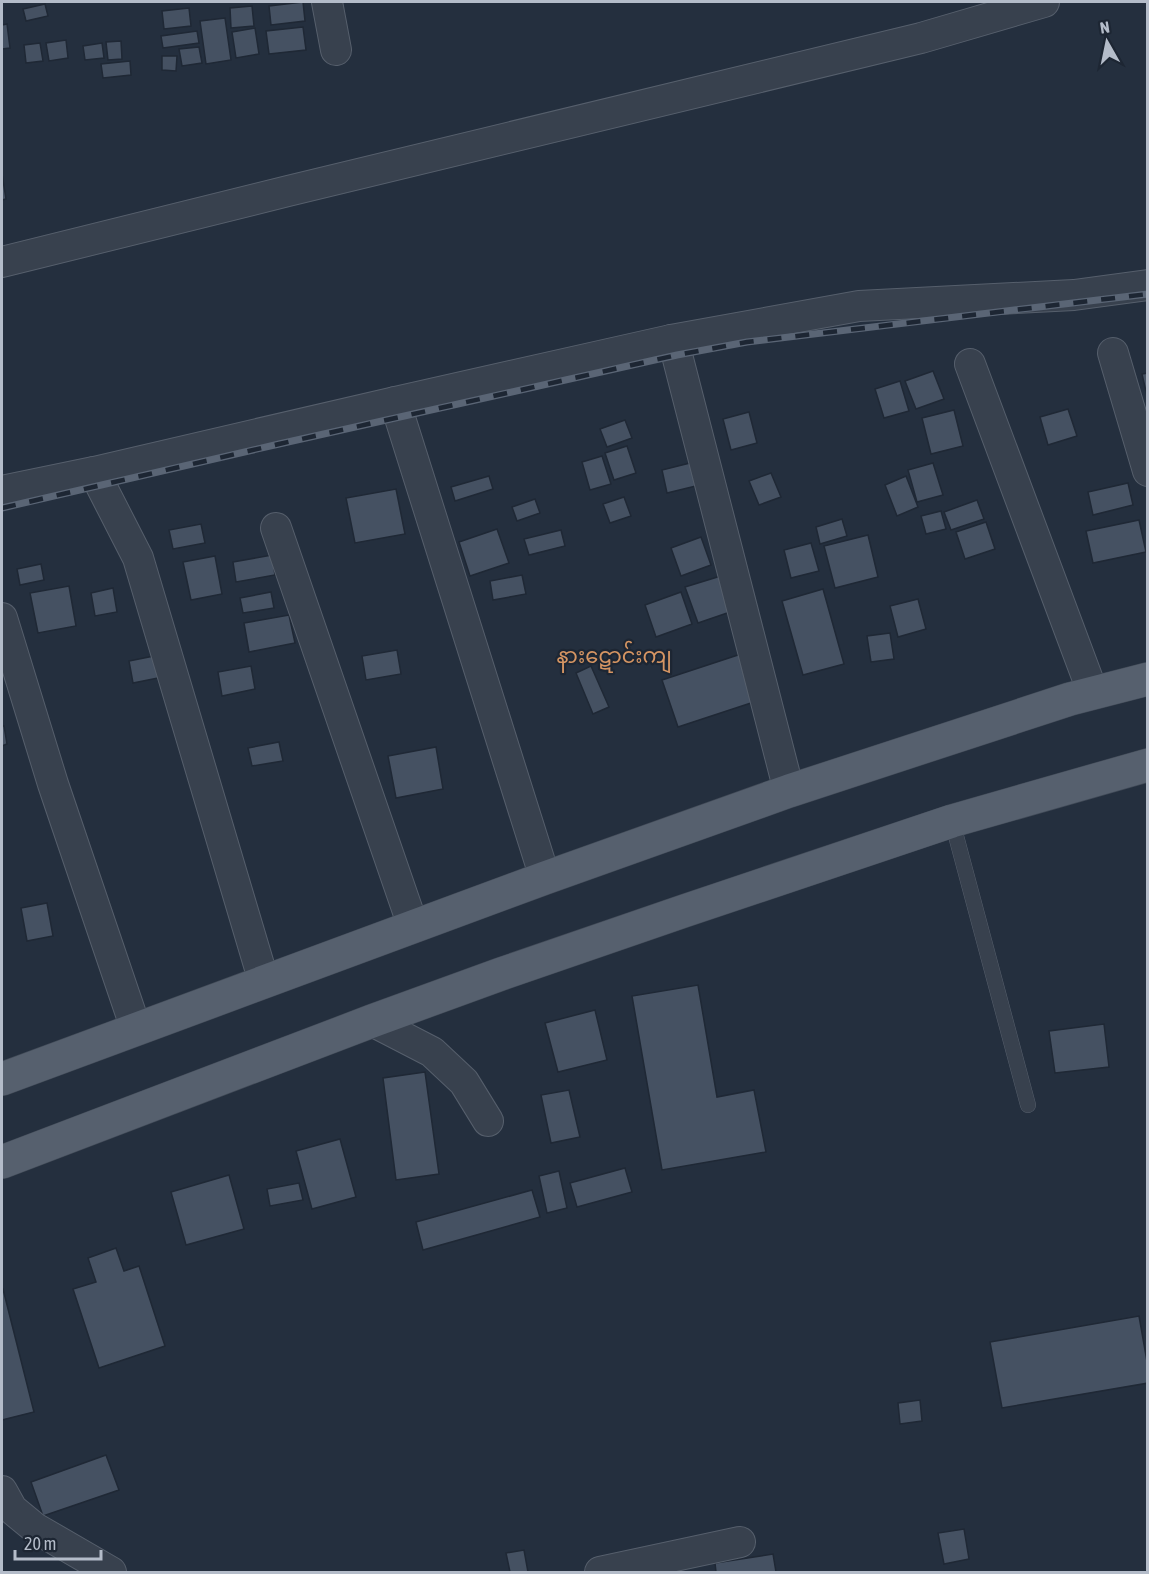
<svg xmlns="http://www.w3.org/2000/svg" width="1149" height="1574" font-family="'Asap Condensed','Noto Sans Myanmar',sans-serif">
	<style>
		.building { fill: #455162; stroke: #1f2835; stroke-width: 1.5 }
		.lines { fill: none; stroke-linecap: round; stroke-linejoin: round }
		.lane-casing { stroke: #565f6c; stroke-width: 16 }
		.street-casing { stroke: #565f6c; stroke-width: 32 }
		.primary-casing { stroke: #414a57; stroke-width: 34 }
		.lane { stroke: #38414e; stroke-width: 15 }
		.street { stroke: #38414e; stroke-width: 30 }
		.primary { stroke: #56606e; stroke-width: 33 }
		.rail-casing { stroke: #5a6575; stroke-width: 7 }
		.rail { stroke: #1d2633; stroke-width: 4.5; stroke-dasharray: 14; stroke-linecap: butt }
		.labels { text-anchor: middle; dominant-baseline: central; stroke-width: 4.5; stroke-linejoin: round; paint-order: stroke }
		.quarter-label { font-size: 21px; fill: #d59563; stroke: #1d2633 }
	</style>
	<rect width="100%" height="100%" fill="#242f3e"/>
	<g class="building">
		<polygon points="303,2 305,21 271,25 269,6"/>
		<polygon points="45,4 48,16 26,21 23,9"/>
		<polygon points="252,6 254,26 231,28 230,8"/>
		<polygon points="189,8 191,26 164,29 162,11"/>
		<polygon points="225,18 231,60 206,64 200,21"/>
		<polygon points="7,24 10,48 2,49 2,25"/>
		<polygon points="303,27 306,50 269,54 266,31"/>
		<polygon points="255,28 259,54 236,58 232,32"/>
		<polygon points="197,31 199,43 163,48 161,36"/>
		<polygon points="66,40 68,58 49,61 46,43"/>
		<polygon points="121,41 122,59 108,60 106,42"/>
		<polygon points="40,43 43,61 26,63 24,45"/>
		<polygon points="102,43 104,58 85,60 83,46"/>
		<polygon points="199,47 202,63 182,66 179,49"/>
		<polygon points="162,56 177,56 176,71 162,70"/>
		<polygon points="130,61 131,75 103,78 101,64"/>
		<polygon points="2,174 6,199 2,200"/>
		<polygon points="933,371 944,399 916,409 905,381"/>
		<polygon points="1148,373 1148,396 1147,396 1142,374"/>
		<polygon points="900,381 909,411 884,418 875,389"/>
		<polygon points="1068,409 1077,436 1048,445 1040,417"/>
		<polygon points="954,410 963,446 931,454 922,418"/>
		<polygon points="749,412 757,443 731,450 723,419"/>
		<polygon points="625,420 632,438 607,447 600,429"/>
		<polygon points="627,446 636,473 614,480 605,453"/>
		<polygon points="602,456 611,484 590,490 582,462"/>
		<polygon points="694,462 700,485 667,493 662,470"/>
		<polygon points="933,463 943,495 917,502 908,470"/>
		<polygon points="771,473 781,497 759,505 749,481"/>
		<polygon points="489,476 493,489 455,501 451,487"/>
		<polygon points="906,476 918,507 897,516 885,485"/>
		<polygon points="1128,483 1133,505 1093,515 1088,492"/>
		<polygon points="396,489 405,534 355,543 346,498"/>
		<polygon points="624,497 631,516 610,523 603,504"/>
		<polygon points="535,499 540,513 517,521 512,507"/>
		<polygon points="977,500 984,519 951,530 944,512"/>
		<polygon points="941,511 946,529 926,534 921,516"/>
		<polygon points="842,519 847,536 820,544 816,527"/>
		<polygon points="1139,520 1146,552 1093,563 1086,531"/>
		<polygon points="986,522 995,549 965,559 956,532"/>
		<polygon points="201,524 205,543 173,549 169,530"/>
		<polygon points="497,529 509,563 470,576 459,542"/>
		<polygon points="561,530 565,546 529,555 524,539"/>
		<polygon points="868,535 878,577 835,588 824,546"/>
		<polygon points="701,537 711,565 681,576 671,548"/>
		<polygon points="811,543 819,571 791,578 784,550"/>
		<polygon points="272,555 275,575 236,582 233,562"/>
		<polygon points="215,556 222,594 191,600 183,562"/>
		<polygon points="41,564 44,580 20,585 17,569"/>
		<polygon points="522,575 526,594 493,600 490,581"/>
		<polygon points="724,575 736,610 698,623 685,587"/>
		<polygon points="69,586 76,626 38,633 30,593"/>
		<polygon points="113,588 117,612 95,616 91,593"/>
		<polygon points="823,589 844,664 803,675 782,601"/>
		<polygon points="271,592 274,608 243,613 240,598"/>
		<polygon points="681,592 692,624 656,637 645,605"/>
		<polygon points="918,599 926,629 898,637 890,606"/>
		<polygon points="289,615 295,643 249,652 244,623"/>
		<polygon points="890,633 894,659 871,662 867,636"/>
		<polygon points="397,650 401,674 366,680 362,656"/>
		<polygon points="741,654 757,701 678,727 662,680"/>
		<polygon points="154,656 158,678 133,683 129,661"/>
		<polygon points="251,666 255,689 222,696 218,672"/>
		<polygon points="591,666 609,707 593,714 576,673"/>
		<polygon points="2,726 4,726 7,744 2,746"/>
		<polygon points="279,742 283,761 252,766 248,748"/>
		<polygon points="436,747 443,789 396,798 388,756"/>
		<polygon points="47,903 53,936 27,941 21,908"/>
		<polygon points="698,985 717,1097 754,1090 766,1152 662,1170 632,996"/>
		<polygon points="595,1010 607,1060 558,1072 545,1023"/>
		<polygon points="1104,1024 1109,1067 1055,1073 1049,1031"/>
		<polygon points="425,1072 439,1174 396,1180 383,1078"/>
		<polygon points="569,1090 580,1137 551,1143 541,1095"/>
		<polygon points="340,1139 356,1197 312,1209 296,1151"/>
		<polygon points="625,1168 632,1192 577,1207 570,1183"/>
		<polygon points="559,1171 567,1208 547,1213 539,1176"/>
		<polygon points="229,1175 244,1229 186,1245 171,1192"/>
		<polygon points="299,1183 303,1200 270,1206 267,1189"/>
		<polygon points="532,1190 540,1217 423,1250 416,1222"/>
		<polygon points="116,1248 124,1271 139,1266 165,1346 99,1368 73,1289 96,1282 88,1258"/>
		<polygon points="3,1289 34,1412 2,1420 2,1289"/>
		<polygon points="1139,1316 1148,1367 1148,1383 1002,1408 990,1342"/>
		<polygon points="920,1400 922,1421 900,1424 898,1403"/>
		<polygon points="106,1455 119,1490 43,1516 31,1482"/>
		<polygon points="964,1529 969,1559 944,1564 938,1533"/>
		<polygon points="524,1550 528,1572 510,1572 506,1553"/>
		<polygon points="773,1554 776,1572 716,1572 715,1563"/>
	</g>
	<g class="lines">
		<g class="lane-casing">
			<polyline id="lane" points="952,821 1028,1105"/>
		</g>
		<g class="street-casing">
			<g id="street">
				<polyline points="327,2 336,50"/>
				<polyline points="2,262 288,191 921,38 1044,2"/>
				<polyline points="671,340 677,355 789,791"/>
				<polyline points="1113,353 1148,471"/>
				<polyline points="970,364 1093,693"/>
				<polyline points="395,402 545,878"/>
				<polyline points="94,472 138,558 264,982"/>
				<polyline points="2,491 94,472 395,402 671,340 859,306 1074,295 1148,285"/>
				<polyline points="276,528 413,926"/>
				<polyline points="2,618 53,784 136,1029"/>
				<polyline points="372,1021 432,1052 464,1082 488,1121"/>
				<polyline points="2,1491 12,1509 35,1528 111,1572"/>
				<polyline points="600,1572 740,1542"/>
			</g>
		</g>
		<g class="primary-casing">
			<g id="primary">
				<polyline points="2,1079 545,878 789,791 1070,699 1148,679"/>
				<polyline points="2,1162 372,1021 501,974 684,911 952,821 1148,765"/>
			</g>
		</g>
		<use href="#lane" class="lane"/>
		<use href="#street" class="street"/>
		<use href="#primary" class="primary"/>
		<g class="rail-casing">
			<polyline id="rail" points="2,508 279,444 677,355 747,342 1148,294"/>
		</g>
		<use href="#rail" class="rail"/>
	</g>
	<g class="labels">
		<g class="quarter-label">
			<text x="614" y="655">နားဋောင်းကျ</text>
		</g>
	</g>
	<rect width="1149" height="1574" fill="none" stroke="#b4bcc9" stroke-width="6"/>
	<g transform="translate(1107 42) rotate(351)" stroke="#1d2633" stroke-width="4.5" paint-order="stroke">
	<path d="M0-4.5L10 22L0 15L-10 22Z" fill="#b4bcc9"/>
	<text y="-9" font-size="16" font-weight="bold" text-anchor="middle" fill="#b4bcc9">N</text>
	</g>
	<path d="M15 1550v9h86v-9" fill="none" stroke="#b4bcc9" stroke-width="3"/>
	<text x="24" y="1550" font-size="18" fill="#b4bcc9" stroke="#1d2633" stroke-width="4.5" paint-order="stroke">20 m</text>
</svg>
